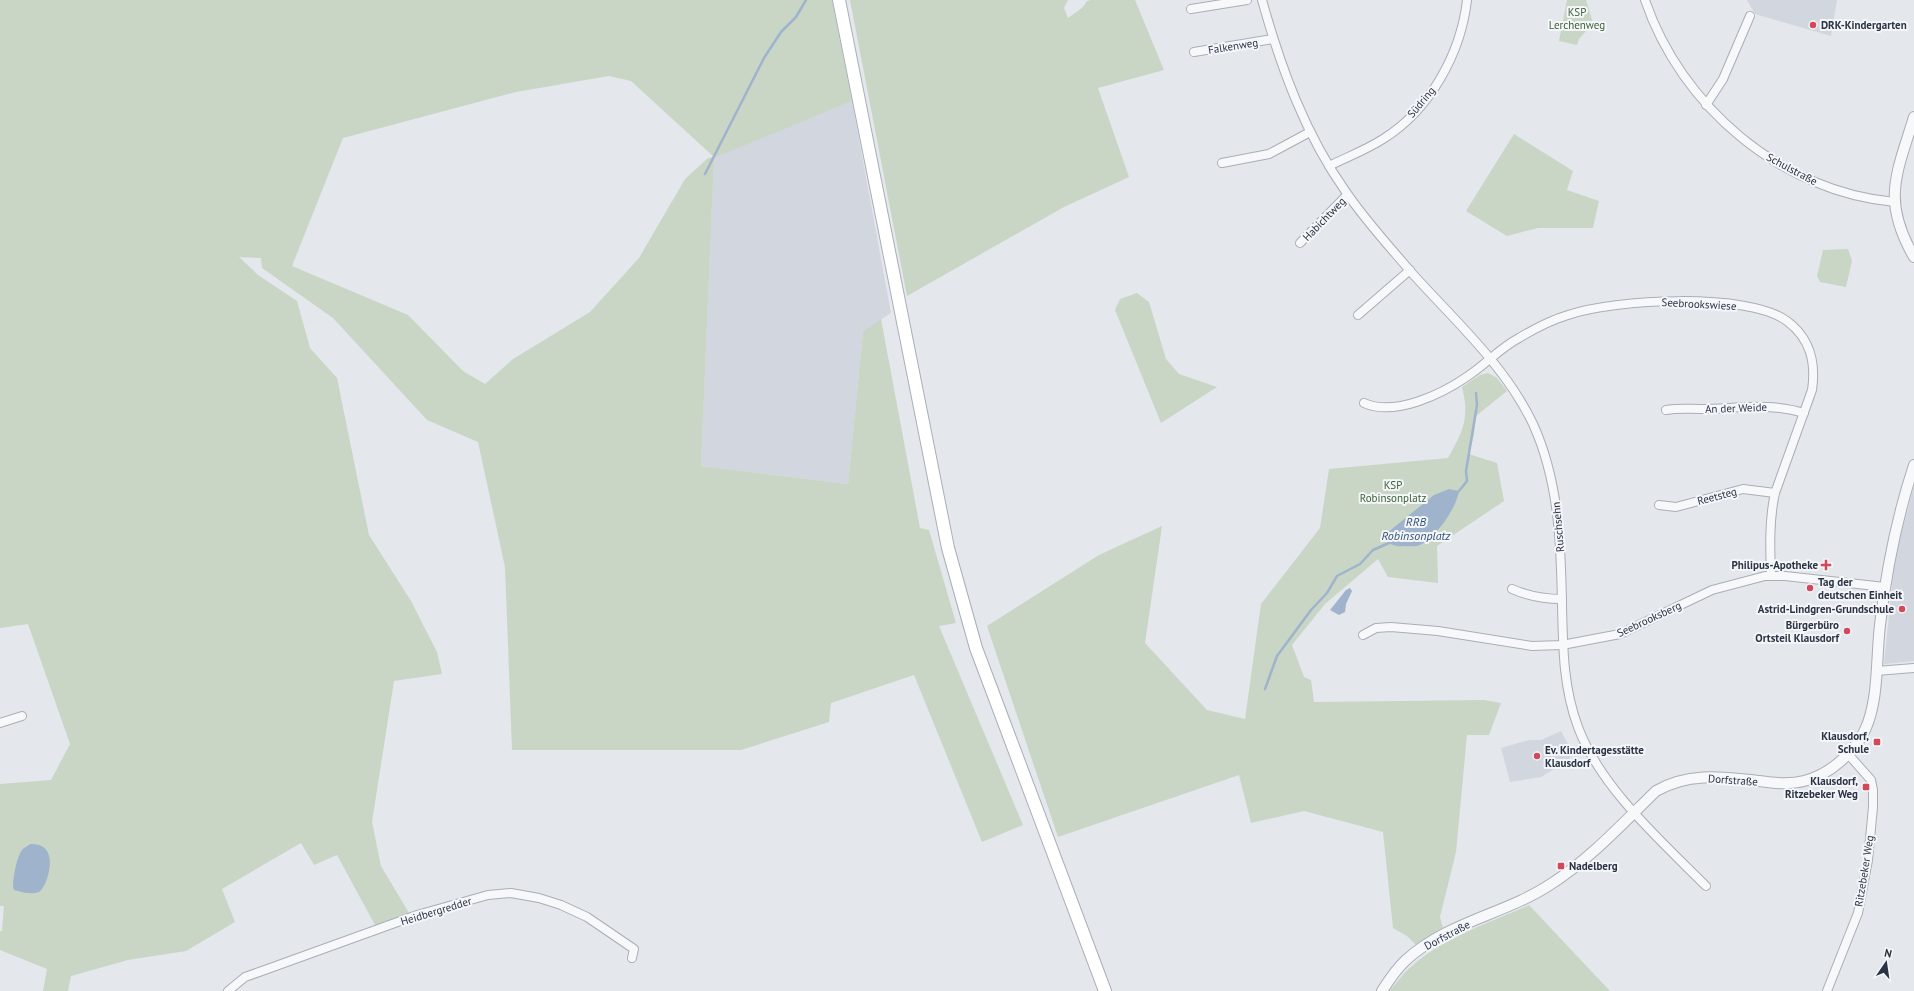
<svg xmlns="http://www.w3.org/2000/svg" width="1914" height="991" font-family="'PT Sans',sans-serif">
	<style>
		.built { fill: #d2d6de }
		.green { fill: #c9d6c5; fill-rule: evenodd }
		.water { fill: #9fb4cc }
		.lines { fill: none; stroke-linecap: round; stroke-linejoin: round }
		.stream { stroke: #9fb4cc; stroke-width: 2.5 }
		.minor-casing { stroke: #a9aeb7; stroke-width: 10 }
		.tertiary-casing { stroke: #a9aeb7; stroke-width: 12 }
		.secondary-casing { stroke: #a9aeb7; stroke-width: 14 }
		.minor { stroke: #f7f8fa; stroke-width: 8 }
		.tertiary { stroke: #f7f8fa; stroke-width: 10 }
		.secondary { stroke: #fff; stroke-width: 12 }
		.poi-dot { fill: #d1495b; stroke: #f4f6f9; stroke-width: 1.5 }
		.labels { text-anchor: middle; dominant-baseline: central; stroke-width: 4; stroke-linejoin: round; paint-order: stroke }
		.park-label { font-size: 11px; fill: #3f6138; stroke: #f4f6f9 }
		.poi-label { font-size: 11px; font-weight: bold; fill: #2b3445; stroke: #f4f6f9; text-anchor: end }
		.street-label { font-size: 11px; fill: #2b3445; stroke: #f4f6f9 }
		.water-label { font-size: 12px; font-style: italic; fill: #34527a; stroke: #f4f6f9 }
	</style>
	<rect width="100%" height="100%" fill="#e4e7ec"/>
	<g class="built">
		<polygon points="1747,0 1837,0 1831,36 1755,14"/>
		<polygon points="852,101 891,313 863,331 848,484 701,466 714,157"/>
		<polygon points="1914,486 1914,661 1884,664 1895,557"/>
		<polygon points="1561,731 1572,752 1569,760 1541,777 1510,782 1501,748 1529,740 1541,740"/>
	</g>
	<g class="green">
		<path d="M0,0H832L852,101L714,158L701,466L848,484L863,331L881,319L920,528L929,530L956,623L939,626L1023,825L982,842L914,675L831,703L829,722L741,750H512L505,567L478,442L427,420L333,318L262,268L261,258L239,257L258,275L297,301L310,348L337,378L369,535L411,601L437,652L442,674L394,681L372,822L381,866L409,913L375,925L337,855L314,865L301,843L222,889L235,922L186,951L128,960L71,976L68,991H43L47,969L0,950V931H2L4,906H0V784L51,780L70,744L28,624L0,628ZM609,76L631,81L714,157L708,158L685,179L639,258L590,312L513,359L485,384L463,371L408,315L292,266L343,138L516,92Z"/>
		<polygon points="850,0 1068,0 1064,8 1068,18 1082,8 1087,1 1091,0 1135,0 1164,70 1098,88 1129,177 1064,207 907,296"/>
		<polygon points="1567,0 1586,0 1593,23 1579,39 1577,45 1559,41"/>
		<polygon points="1514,134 1573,171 1567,190 1599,201 1593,228 1538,228 1507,236 1466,211"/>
		<polygon points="1848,249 1852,261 1846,287 1820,282 1817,276 1823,250"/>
		<polygon points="1137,293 1149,302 1166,359 1179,374 1217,387 1161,423 1115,310 1120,299"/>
		<path d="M1488,373L1497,378L1507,391L1476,416L1474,435L1469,454L1497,463L1504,501L1437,546L1438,583L1388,577L1378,559L1325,604L1292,645L1304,677L1311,680L1314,702L1484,700L1501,703L1489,735H1467L1456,852L1440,917L1443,928L1416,945L1407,936L1393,928L1383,832L1304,811L1251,823L1239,775L1058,837L987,626L1099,555L1162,526L1145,643L1207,710L1245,719L1261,604L1320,528L1329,469L1448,458C1463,431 1470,418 1462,387L1480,375Z"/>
		<path d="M1529,905L1610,991H1389C1397,983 1403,973 1412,966C1445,937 1490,923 1529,905Z"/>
	</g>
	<g class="water">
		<path d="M1449,489L1459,491C1456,509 1436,537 1420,545C1416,547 1409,546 1404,546C1396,547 1390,545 1385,539L1387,533L1434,495Z"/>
		<polygon points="1350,588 1352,591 1346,604 1345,612 1339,615 1330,610 1346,590"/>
		<path d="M30,844C63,842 47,888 39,892C32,895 21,892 14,890C11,884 17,856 22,850C23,848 28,846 30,844Z"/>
	</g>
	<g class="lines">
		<g class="stream">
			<polyline points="705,174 764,58 781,32 796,17 806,0"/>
			<polyline points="1459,491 1467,481 1466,471 1477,405 1476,393"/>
			<polyline points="1265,689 1277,656 1311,610 1327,593 1337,576 1360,564 1373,550 1389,543"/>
		</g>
		<g class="minor-casing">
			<g id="minor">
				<path d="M1262,0C1281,68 1305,134 1346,192C1365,220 1389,246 1411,272C1454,320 1505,365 1533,424C1559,481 1561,544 1562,605C1563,647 1563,687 1578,727C1600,787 1661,841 1706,886"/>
				<path d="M1645,0C1681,106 1781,192 1895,202"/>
				<polyline points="1191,9 1247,0"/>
				<polyline points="1194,52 1273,39"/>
				<polyline points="1706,105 1723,79 1750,16"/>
				<polyline points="1222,163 1269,154 1310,132"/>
				<path d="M1329,166C1347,157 1366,150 1383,139C1430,110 1461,53 1467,0"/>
				<polyline points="1300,243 1347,195"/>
				<polyline points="1358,315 1410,270"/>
				<path d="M1364,403C1395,417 1442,394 1468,376C1486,364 1500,348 1519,338C1534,329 1551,320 1568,315C1614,299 1748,292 1787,321C1811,339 1816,363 1812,390L1775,493C1769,520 1770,548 1771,575"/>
				<path d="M1666,410C1678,408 1688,409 1700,409C1735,409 1770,402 1804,413"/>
				<polyline points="1659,505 1676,507 1743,489 1775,493"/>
				<path d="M1512,589C1528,596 1544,599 1562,599"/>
				<polyline points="1363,635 1376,628 1391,627 1438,631 1532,646 1562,645 1620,634 1712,590 1765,576 1785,576 1885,587"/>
				<polyline points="1876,671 1914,668"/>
				<polyline points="0,723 22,716"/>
				<polyline points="228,991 245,977 262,971 417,915 488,895 511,893 539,898 561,905 587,917 634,949 632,958"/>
				<polyline points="1827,991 1858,913 1868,860 1873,807 1873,790 1871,780 1848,754"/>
			</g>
		</g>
		<g class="tertiary-casing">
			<g id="tertiary">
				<path d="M1914,117C1897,173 1881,200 1914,257"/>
				<path d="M1382,991C1389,980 1396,969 1406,960C1447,922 1506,914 1551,884C1590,859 1623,823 1656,791C1689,772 1722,777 1759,781C1774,783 1789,785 1804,781C1829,775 1854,753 1865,730C1879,700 1876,658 1880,625C1886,572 1897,517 1914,465"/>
			</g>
		</g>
		<g class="secondary-casing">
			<polyline id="secondary" points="839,0 948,548 976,648 1105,991"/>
		</g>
		<use href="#minor" class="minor"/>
		<use href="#tertiary" class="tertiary"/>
		<use href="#secondary" class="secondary"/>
	</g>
	<g class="poi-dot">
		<circle cx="1813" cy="25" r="4"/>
		<path d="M1824 559h4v4h4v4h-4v4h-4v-4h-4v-4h4z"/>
		<circle cx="1810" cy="588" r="4"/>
		<circle cx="1902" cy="609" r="4"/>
		<circle cx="1847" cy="631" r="4"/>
		<rect x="1873" y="738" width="8" height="8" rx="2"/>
		<circle cx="1537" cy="756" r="4"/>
		<rect x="1862" y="783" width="8" height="8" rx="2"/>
		<rect x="1557" y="862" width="8" height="8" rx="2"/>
	</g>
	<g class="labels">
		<g class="park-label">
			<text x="1577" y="12">KSP<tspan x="1577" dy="13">Lerchenweg</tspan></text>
			<text x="1393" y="485">KSP<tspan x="1393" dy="13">Robinsonplatz</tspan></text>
		</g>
		<g class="poi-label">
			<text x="1821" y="25" text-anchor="start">DRK-Kindergarten</text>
			<text x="1818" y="565">Philipus-Apotheke</text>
			<text x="1818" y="582" text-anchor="start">Tag der<tspan x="1818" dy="13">deutschen Einheit</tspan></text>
			<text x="1894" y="609">Astrid-Lindgren-Grundschule</text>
			<text x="1839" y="625">Bürgerbüro<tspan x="1839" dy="13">Ortsteil Klausdorf</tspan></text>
			<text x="1869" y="736">Klausdorf,<tspan x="1869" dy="13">Schule</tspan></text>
			<text x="1545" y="750" text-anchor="start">Ev. Kindertagesstätte<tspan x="1545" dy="13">Klausdorf</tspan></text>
			<text x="1858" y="781">Klausdorf,<tspan x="1858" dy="13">Ritzebeker Weg</tspan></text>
			<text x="1569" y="866" text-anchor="start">Nadelberg</text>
		</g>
		<g class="street-label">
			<text transform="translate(1233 46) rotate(-9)">Falkenweg</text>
			<text transform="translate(1421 102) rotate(-50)">Südring</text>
			<text transform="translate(1792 169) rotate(28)">Schulstraße</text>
			<text transform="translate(1324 219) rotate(-46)">Habichtweg</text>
			<text transform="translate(1699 304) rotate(3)">Seebrookswiese</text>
			<text transform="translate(1736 408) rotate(-2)">An der Weide</text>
			<text transform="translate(1717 496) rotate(-15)">Reetsteg</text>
			<text transform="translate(1558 527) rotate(-95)">Ruschsehn</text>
			<text transform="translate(1649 619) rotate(-25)">Seebrooksberg</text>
			<text transform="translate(1733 780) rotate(4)">Dorfstraße</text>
			<text transform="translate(1864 871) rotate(-81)">Ritzebeker Weg</text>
			<text transform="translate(436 911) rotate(-17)">Heidbergredder</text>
			<text transform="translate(1447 935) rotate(-28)">Dorfstraße</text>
		</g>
		<g class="water-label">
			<text x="1416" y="521">RRB<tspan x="1416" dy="14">Robinsonplatz</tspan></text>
		</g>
	</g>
	<g transform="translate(1886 963) rotate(13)" stroke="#f4f6f9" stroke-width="3" paint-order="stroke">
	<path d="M0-3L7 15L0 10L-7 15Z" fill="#2b3445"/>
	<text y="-6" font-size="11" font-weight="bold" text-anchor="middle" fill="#2b3445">N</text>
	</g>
</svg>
